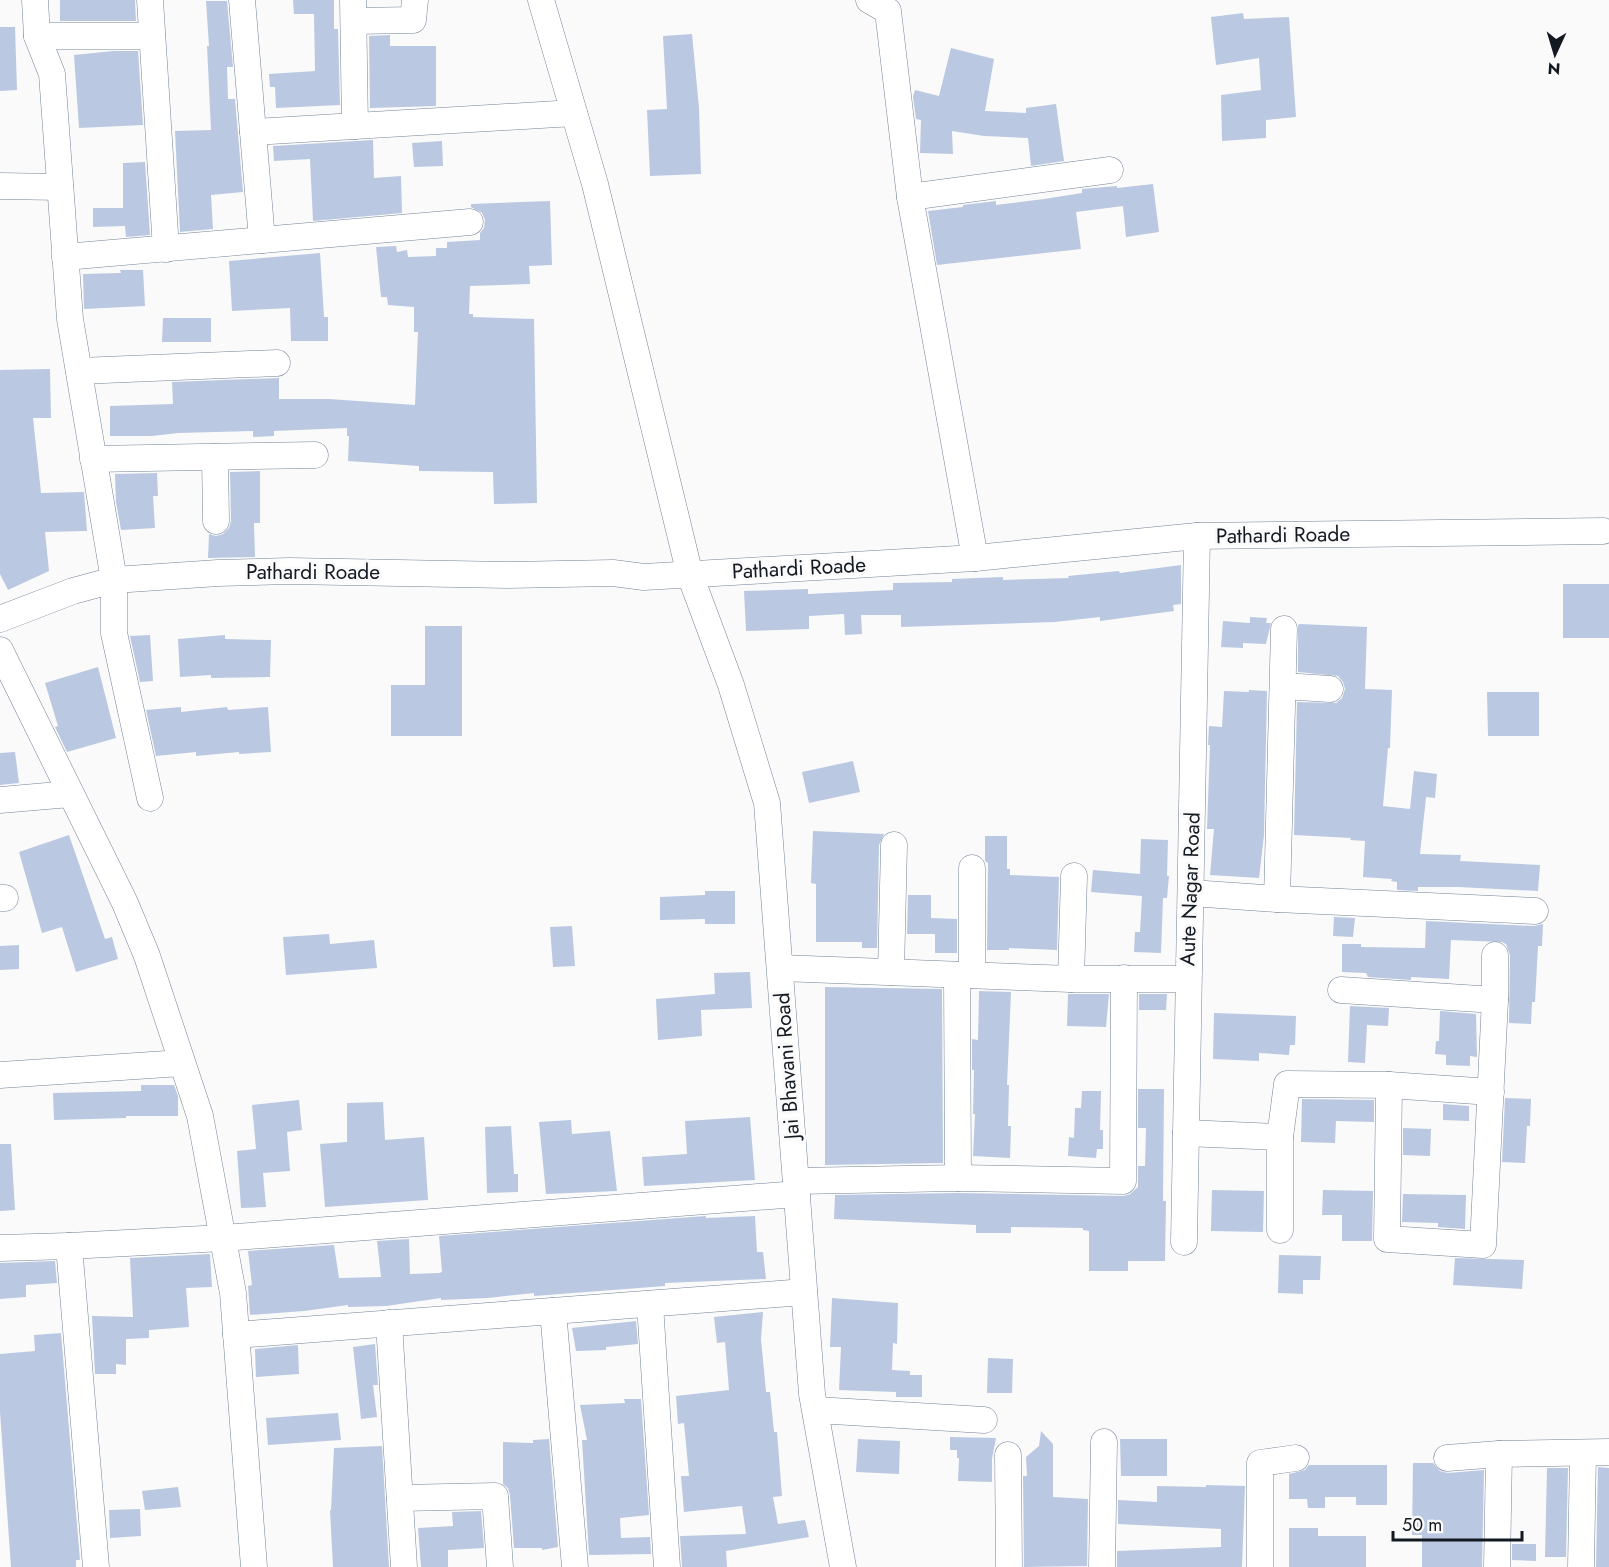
<svg xmlns="http://www.w3.org/2000/svg" width="1609" height="1567" font-family="Jost,sans-serif">
	<style>
		.building { fill: #bac9e1 }
		.lines { fill: none; stroke-linecap: round; stroke-linejoin: round }
		.minor-casing { stroke: #758399; stroke-width: 27 }
		.minor { stroke: #fff; stroke-width: 26 }
		.labels { text-anchor: middle; dominant-baseline: central; stroke-width: 6; stroke-linejoin: round; paint-order: stroke }
		.street-label { font-size: 21px; fill: #131921; stroke: #fafafa }
	</style>
	<rect width="100%" height="100%" fill="#fafafa"/>
	<g class="building">
		<polygon points="60,0 135,0 136,21 60,21"/>
		<polygon points="293,0 334,0 334,29 338,29 340,105 276,108 275,87 270,87 269,74 315,71 314,14 294,14"/>
		<polygon points="206,1 227,1 233,67 227,67 228,99 235,99 243,192 211,195 213,229 180,232 175,131 211,130 207,46 209,46"/>
		<polygon points="1243,13 1244,19 1289,17 1296,117 1266,120 1266,138 1222,141 1221,95 1261,90 1259,58 1216,65 1211,17"/>
		<polygon points="0,27 15,27 17,90 0,91"/>
		<polygon points="692,34 699,108 701,174 650,176 647,110 667,109 663,36"/>
		<polygon points="390,35 390,46 436,46 436,106 370,108 369,36"/>
		<polygon points="951,48 994,59 985,111 1026,113 1026,108 1056,104 1064,161 1031,166 1028,138 984,136 952,131 953,154 920,153 921,120 916,119 913,97 915,90 939,96"/>
		<polygon points="138,51 143,125 79,128 74,55 113,51"/>
		<polygon points="373,140 374,178 401,176 402,213 313,221 310,159 274,161 273,146"/>
		<polygon points="442,141 443,166 414,167 412,143"/>
		<polygon points="145,162 150,235 126,237 125,226 93,227 93,208 123,208 123,163"/>
		<polygon points="1153,184 1159,232 1126,237 1123,206 1076,212 1081,249 937,265 928,211 963,207 963,205 996,201 996,205 1044,199 1082,193 1082,189 1117,186 1117,188"/>
		<polygon points="550,201 552,265 529,266 530,284 470,286 469,314 473,314 473,317 534,319 537,503 494,504 493,472 419,471 419,466 348,461 349,436 347,436 347,428 274,431 274,436 253,437 253,431 178,433 152,436 110,436 110,406 173,404 172,382 279,378 279,399 329,399 415,405 418,332 414,332 414,307 388,305 387,297 381,297 376,247 396,246 397,252 407,250 408,257 436,256 436,248 447,248 447,242 480,240 480,233 484,228 485,220 482,213 471,207 471,204"/>
		<polygon points="320,253 324,317 328,317 328,341 291,341 290,308 232,311 229,261"/>
		<polygon points="120,270 143,270 145,306 84,309 83,274 121,273"/>
		<polygon points="163,318 211,318 211,342 162,342"/>
		<polygon points="50,369 51,418 33,418 41,493 84,492 87,531 45,532 49,571 8,590 0,574 0,370"/>
		<polygon points="260,471 260,523 254,523 255,557 208,558 209,534 216,536 223,534 229,528 231,521 230,472"/>
		<polygon points="157,473 158,496 153,496 155,528 121,530 116,502 115,474"/>
		<polygon points="1181,565 1181,604 1173,605 1174,611 1100,621 1100,617 1055,622 901,627 901,615 861,615 862,634 845,635 844,614 809,616 809,629 746,631 744,591 808,589 808,594 893,590 893,583 952,582 952,579 1003,577 1003,580 1069,578 1068,576 1119,571 1120,573"/>
		<rect x="1563" y="584" width="46" height="54"/>
		<polygon points="1250,617 1267,618 1266,623 1271,623 1266,644 1243,643 1243,648 1221,647 1223,621 1250,623"/>
		<polygon points="1300,624 1367,627 1365,689 1392,690 1390,748 1388,748 1383,806 1410,809 1414,771 1437,774 1435,798 1426,797 1420,854 1461,855 1460,861 1540,865 1538,891 1459,887 1418,887 1418,891 1397,890 1397,882 1391,881 1392,879 1363,877 1365,841 1350,840 1351,838 1294,835 1297,702 1336,703 1342,698 1345,689 1343,682 1338,676 1298,672 1298,625"/>
		<polygon points="425,626 462,626 462,736 391,736 391,685 425,685"/>
		<polygon points="150,635 153,681 140,682 130,636"/>
		<polygon points="225,635 225,639 271,640 270,677 211,678 211,675 180,677 178,639"/>
		<polygon points="98,667 116,738 67,752 55,727 58,726 45,683"/>
		<polygon points="1249,690 1267,691 1264,835 1259,878 1210,875 1214,829 1207,829 1210,745 1208,745 1209,726 1222,727 1224,691 1249,692"/>
		<polygon points="1487,692 1539,692 1539,736 1488,736"/>
		<polygon points="181,707 181,712 227,707 228,710 268,707 271,752 239,754 239,752 196,756 196,752 156,756 146,710"/>
		<polygon points="15,752 19,783 0,785 0,753"/>
		<polygon points="853,761 860,792 809,803 802,772"/>
		<polygon points="813,831 884,834 879,845 877,948 862,948 862,942 816,942 816,884 811,883"/>
		<polygon points="69,835 105,939 112,937 118,959 76,972 62,927 42,933 19,852"/>
		<polygon points="985,836 1007,836 1007,869 1010,869 1010,875 1059,877 1057,950 1009,948 1009,950 987,950 988,863 985,861"/>
		<polygon points="1141,839 1168,840 1167,876 1169,876 1167,898 1163,898 1161,953 1134,952 1135,932 1140,932 1142,896 1091,892 1093,870 1140,874"/>
		<polygon points="705,891 735,891 735,924 705,924 705,919 660,920 660,897 705,895"/>
		<polygon points="908,895 931,895 931,918 957,919 957,953 935,953 935,934 907,934"/>
		<polygon points="1334,917 1355,918 1353,937 1333,936"/>
		<polygon points="1426,921 1534,926 1543,924 1542,946 1538,946 1535,1002 1532,1002 1531,1024 1509,1023 1510,955 1506,944 1502,942 1451,940 1449,979 1411,977 1411,980 1368,977 1366,973 1342,972 1342,944 1361,944 1361,947 1425,948"/>
		<polygon points="572,926 575,966 553,967 550,927"/>
		<polygon points="329,934 330,944 374,940 377,968 286,975 283,937"/>
		<polygon points="19,945 19,969 0,970 0,946"/>
		<polygon points="750,972 752,1008 701,1010 702,1036 658,1040 656,999 715,994 714,973"/>
		<polygon points="825,987 942,989 943,1163 825,1165"/>
		<polygon points="979,991 1011,992 1007,1085 1009,1085 1008,1126 1011,1126 1010,1158 973,1156 975,1114 973,1114 974,1070 972,1070 972,1039 978,1040"/>
		<polygon points="1068,994 1109,994 1106,1027 1067,1026"/>
		<polygon points="1139,994 1167,994 1166,1010 1139,1010"/>
		<polygon points="1350,1006 1389,1008 1388,1026 1367,1025 1365,1063 1348,1062"/>
		<polygon points="1440,1011 1476,1014 1477,1057 1470,1056 1470,1066 1446,1065 1446,1055 1435,1054 1436,1041 1439,1041"/>
		<polygon points="1214,1013 1296,1016 1295,1045 1290,1045 1289,1055 1259,1053 1259,1061 1213,1059"/>
		<polygon points="141,1085 174,1085 178,1096 178,1116 126,1116 126,1118 54,1120 53,1093 141,1091"/>
		<polygon points="1138,1089 1164,1089 1163,1201 1166,1201 1165,1261 1128,1261 1128,1271 1089,1271 1089,1231 1083,1230 1083,1228 1011,1227 1011,1233 976,1233 976,1225 834,1219 835,1195 958,1193 1123,1196 1130,1194 1138,1187 1138,1166 1145,1166 1146,1128 1138,1128"/>
		<polygon points="1082,1091 1101,1091 1100,1130 1103,1130 1103,1149 1097,1149 1096,1158 1068,1156 1069,1137 1074,1138 1075,1108 1081,1108"/>
		<polygon points="1505,1098 1531,1099 1530,1126 1527,1126 1525,1163 1502,1162"/>
		<polygon points="1302,1099 1374,1100 1374,1122 1336,1121 1335,1143 1301,1142"/>
		<polygon points="299,1100 302,1130 287,1132 290,1171 263,1173 266,1207 241,1208 237,1151 256,1149 252,1105"/>
		<polygon points="383,1102 385,1140 424,1137 428,1200 325,1207 320,1144 347,1142 347,1103"/>
		<polygon points="1443,1104 1469,1106 1469,1121 1443,1120"/>
		<polygon points="750,1117 755,1180 644,1186 642,1157 687,1154 685,1121"/>
		<polygon points="571,1120 572,1134 610,1131 617,1191 546,1194 539,1122"/>
		<polygon points="511,1126 514,1174 518,1174 518,1192 487,1193 485,1127"/>
		<polygon points="1403,1128 1431,1129 1430,1156 1403,1155"/>
		<polygon points="0,1144 11,1144 15,1210 0,1211"/>
		<polygon points="1212,1190 1264,1191 1263,1232 1211,1231"/>
		<polygon points="1323,1190 1373,1191 1372,1241 1342,1241 1342,1215 1322,1215"/>
		<polygon points="1403,1194 1466,1195 1465,1229 1438,1227 1438,1223 1402,1222"/>
		<polygon points="706,1216 706,1218 755,1216 757,1252 763,1252 766,1279 665,1283 665,1286 534,1296 534,1293 488,1298 441,1300 441,1298 386,1306 348,1307 348,1305 304,1311 250,1315 248,1286 252,1285 248,1251 334,1245 339,1278 381,1277 377,1241 409,1239 410,1274 439,1273 442,1272 439,1236"/>
		<polygon points="210,1254 212,1287 186,1288 189,1327 149,1330 149,1338 126,1339 126,1365 116,1364 116,1374 95,1374 92,1316 133,1317 130,1258"/>
		<polygon points="1279,1255 1321,1256 1320,1280 1303,1280 1303,1294 1278,1293"/>
		<polygon points="1455,1258 1524,1260 1522,1289 1453,1285"/>
		<polygon points="55,1261 57,1283 26,1285 26,1297 0,1299 0,1263"/>
		<polygon points="832,1298 898,1303 897,1344 893,1343 892,1370 910,1371 910,1375 922,1375 922,1397 896,1397 896,1392 839,1390 841,1347 830,1347"/>
		<polygon points="763,1312 761,1339 766,1392 770,1392 774,1432 777,1432 782,1496 773,1497 778,1524 805,1520 809,1537 726,1551 727,1567 682,1567 680,1536 746,1534 742,1506 684,1512 681,1476 689,1476 684,1423 678,1424 676,1396 729,1390 725,1342 717,1343 714,1317"/>
		<polygon points="636,1321 638,1344 606,1347 606,1350 576,1351 572,1328"/>
		<polygon points="61,1333 80,1560 76,1560 76,1567 11,1567 0,1412 0,1354 35,1351 34,1335"/>
		<polygon points="375,1344 378,1385 373,1385 377,1417 361,1419 353,1347"/>
		<polygon points="298,1345 299,1374 256,1377 255,1349"/>
		<polygon points="988,1358 1013,1359 1012,1393 987,1393"/>
		<polygon points="624,1399 641,1399 649,1515 620,1518 621,1538 650,1537 651,1554 589,1555 582,1440 587,1440 580,1405 625,1403"/>
		<polygon points="338,1413 341,1440 268,1445 266,1418"/>
		<polygon points="1041,1431 1053,1444 1053,1497 1088,1499 1087,1566 1024,1567 1023,1476 1027,1476 1026,1457 1039,1446"/>
		<polygon points="950,1437 996,1438 992,1459 992,1482 958,1481 959,1458 957,1458 957,1450 950,1450"/>
		<polygon points="549,1439 558,1547 542,1550 542,1548 514,1548 510,1495 508,1488 503,1484 503,1442 533,1443 533,1440"/>
		<polygon points="858,1439 900,1441 899,1474 856,1472"/>
		<polygon points="1120,1439 1167,1439 1167,1476 1121,1476"/>
		<polygon points="382,1446 389,1567 333,1567 330,1510 331,1510 334,1448"/>
		<polygon points="1413,1463 1433,1463 1440,1471 1448,1473 1484,1470 1482,1567 1422,1567 1422,1535 1412,1535"/>
		<polygon points="1309,1465 1387,1465 1387,1505 1356,1505 1356,1497 1325,1497 1325,1508 1308,1508 1307,1499 1289,1499 1289,1474 1305,1470"/>
		<polygon points="1598,1467 1609,1468 1609,1567 1596,1567"/>
		<polygon points="1547,1468 1568,1468 1566,1557 1545,1557"/>
		<polygon points="1206,1485 1245,1486 1242,1567 1117,1567 1117,1551 1221,1547 1221,1529 1118,1524 1118,1500 1157,1502 1157,1486 1206,1487"/>
		<polygon points="178,1487 181,1507 145,1510 142,1491"/>
		<polygon points="140,1509 141,1536 110,1538 109,1510"/>
		<polygon points="481,1511 484,1548 448,1550 448,1567 421,1567 418,1528 453,1526 452,1512"/>
		<polygon points="1289,1528 1318,1528 1318,1536 1366,1536 1366,1567 1289,1567"/>
		<polygon points="1512,1544 1536,1544 1536,1561 1512,1560"/>
	</g>
	<g class="lines">
		<g class="minor-casing">
			<g id="minor">
				<polyline points="35,0 37,36 52,74 70,319 114,580 114,633 150,798"/>
				<polyline points="150,0 166,249"/>
				<polyline points="353,0 355,126"/>
				<polyline points="541,0 595,184 690,575 731,685 767,803 812,1394 843,1567"/>
				<polyline points="869,0 888,11 910,197 975,558"/>
				<polyline points="354,21 413,20 415,0"/>
				<polyline points="37,36 152,36"/>
				<polyline points="253,132 574,113"/>
				<polyline points="0,186 60,187"/>
				<polyline points="910,197 1110,170"/>
				<polyline points="262,240 470,222"/>
				<polyline points="65,257 262,240 242,0"/>
				<polyline points="79,371 277,363"/>
				<polyline points="215,457 216,521"/>
				<polyline points="93,459 315,455"/>
				<polyline points="0,619 73,591 114,580 218,573 289,571 508,575 613,573 644,577 975,558 1197,536 1603,531"/>
				<polyline points="0,650 125,903 147,956 200,1116 233,1293 254,1567"/>
				<polyline points="1283,686 1330,689"/>
				<polyline points="0,800 70,794"/>
				<polyline points="1191,893 1277,899 1535,911"/>
				<polyline points="0,898 5,898"/>
				<polyline points="1277,899 1284,629"/>
				<polyline points="780,968 1071,979 1188,979"/>
				<polyline points="891,972 894,845"/>
				<polyline points="972,975 972,868"/>
				<polyline points="1071,979 1074,876"/>
				<polyline points="1341,990 1495,1000"/>
				<polyline points="0,1075 182,1063"/>
				<polyline points="1389,1085 1387,1239 1483,1245 1495,1000 1495,955"/>
				<polyline points="1186,1133 1280,1137"/>
				<polyline points="958,1178 1123,1181 1124,978"/>
				<polyline points="796,1181 958,1178 957,975"/>
				<polyline points="1280,1230 1280,1137 1287,1084 1389,1085 1491,1092"/>
				<polyline points="1184,1242 1197,536"/>
				<polyline points="0,1248 69,1246"/>
				<polyline points="650,1304 667,1567"/>
				<polyline points="553,1311 575,1567"/>
				<polyline points="389,1323 404,1567"/>
				<polyline points="236,1335 804,1292"/>
				<polyline points="816,1410 984,1420"/>
				<polyline points="1008,1455 1009,1567"/>
				<polyline points="1447,1458 1499,1454 1609,1452"/>
				<polyline points="400,1498 495,1496 500,1567"/>
				<polyline points="96,1567 69,1246 223,1238 797,1194"/>
				<polyline points="1102,1567 1104,1442"/>
				<polyline points="1260,1567 1260,1463 1296,1458"/>
				<polyline points="1497,1567 1499,1454"/>
				<polyline points="1581,1567 1583,1453"/>
			</g>
		</g>
		<use href="#minor" class="minor"/>
	</g>
	<g class="labels">
		<g class="street-label">
			<text transform="translate(1283 535) rotate(-1)">Pathardi Roade</text>
			<text transform="translate(799 568) rotate(-3)">Pathardi Roade</text>
			<text x="313" y="572">Pathardi Roade</text>
			<text transform="translate(1190 889) rotate(-88)">Aute Nagar Road</text>
			<text transform="translate(787 1066) rotate(-94)">Jai Bhavani Road</text>
		</g>
	</g>
	<g transform="translate(1555 54) rotate(184)" stroke="#fafafa" stroke-width="4.5" paint-order="stroke">
	<path d="M0-4.5L10 22L0 15L-10 22Z" fill="#131921"/>
	<text y="-9" font-size="16" font-weight="bold" text-anchor="middle" fill="#131921">N</text>
	</g>
	<path d="M1393 1531v9h129v-9" fill="none" stroke="#131921" stroke-width="3"/>
	<text x="1402" y="1531" font-size="18" fill="#131921" stroke="#fafafa" stroke-width="4.5" paint-order="stroke">50 m</text>
</svg>
